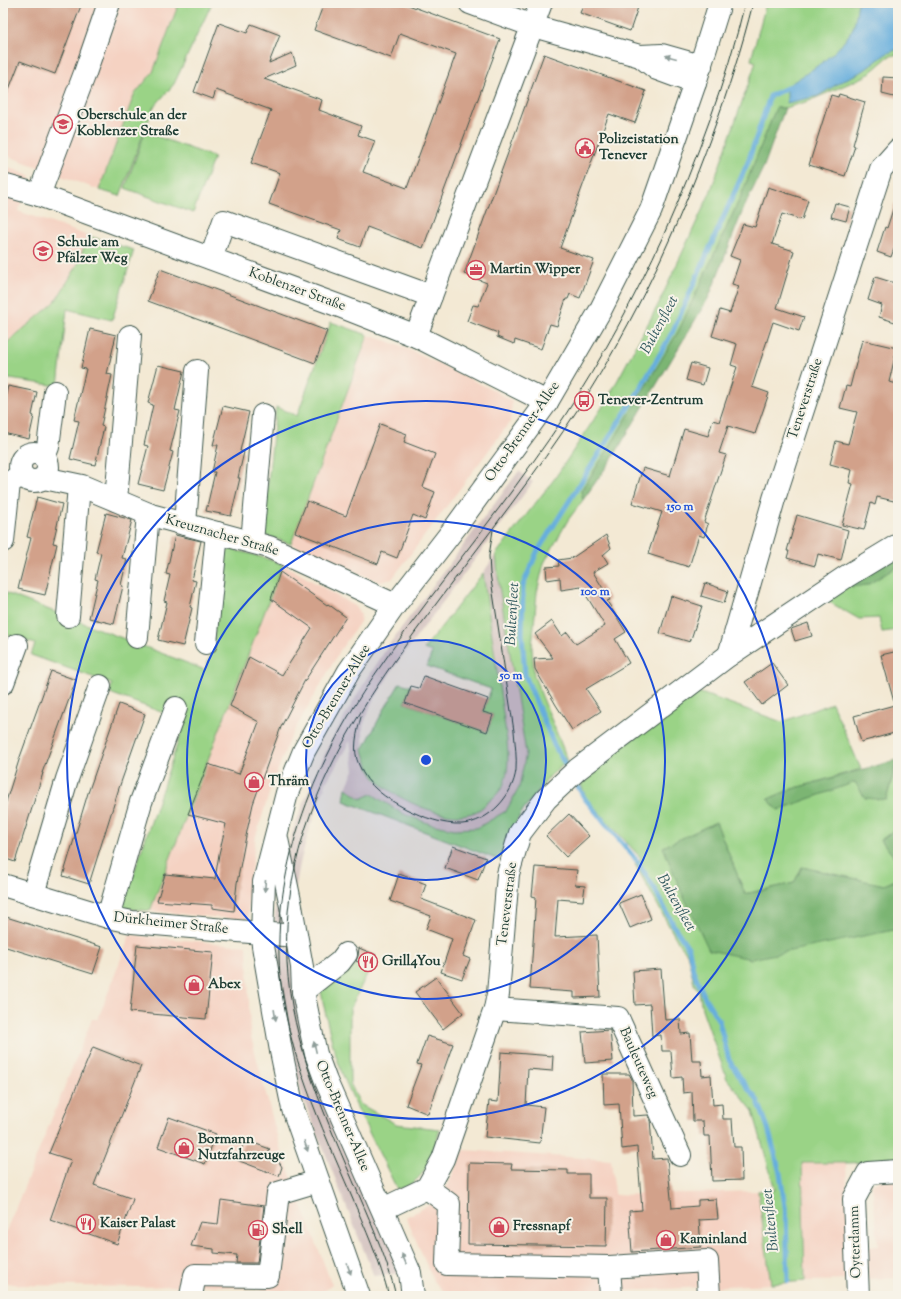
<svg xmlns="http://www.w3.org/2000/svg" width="901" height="1299" font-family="'Sorts Mill Goudy',serif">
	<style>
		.built { fill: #f5d2c2 }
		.industrial { fill: #d1bfbd }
		.green { fill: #9ad386; stroke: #5c885d }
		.forest { fill: #7bb573; stroke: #4d7954 }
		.water { fill: #66aedd; stroke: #427688 }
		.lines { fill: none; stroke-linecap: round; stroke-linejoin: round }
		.stream { stroke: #66aedd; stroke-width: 5 }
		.building { fill: #d2a18a }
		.minor-casing { stroke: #3f574c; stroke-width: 24 }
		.minor { stroke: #fff; stroke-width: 22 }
		.tram { stroke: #1f3d34; stroke-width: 1 }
		.oneway { fill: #8f9e9a }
		.ring { fill: none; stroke: #1d4ed8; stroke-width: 2 }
		.labels { text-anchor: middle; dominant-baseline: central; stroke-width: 4; stroke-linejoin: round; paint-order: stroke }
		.poi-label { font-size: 14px; font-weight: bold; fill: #1f3d34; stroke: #f7f3e8; text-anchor: start }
		.street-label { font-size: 14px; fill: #1f3d34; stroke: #f7f3e8 }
		.water-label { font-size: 15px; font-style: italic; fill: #31595e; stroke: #f7f3e8 }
		.centre { fill: #1d4ed8; stroke: #f7f3e8; stroke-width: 2 }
		.ring-label { font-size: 12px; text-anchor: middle; font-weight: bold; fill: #1d4ed8; stroke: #f7f3e8; stroke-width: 4; stroke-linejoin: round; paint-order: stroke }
	</style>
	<rect width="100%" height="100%" fill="#f7f3e8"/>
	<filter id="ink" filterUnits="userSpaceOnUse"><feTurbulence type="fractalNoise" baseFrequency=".025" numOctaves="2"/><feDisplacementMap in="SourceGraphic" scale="8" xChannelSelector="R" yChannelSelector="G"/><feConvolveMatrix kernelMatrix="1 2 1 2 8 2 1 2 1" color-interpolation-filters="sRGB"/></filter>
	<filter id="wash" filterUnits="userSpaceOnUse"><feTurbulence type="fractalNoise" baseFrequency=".012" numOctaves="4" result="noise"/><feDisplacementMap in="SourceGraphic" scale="16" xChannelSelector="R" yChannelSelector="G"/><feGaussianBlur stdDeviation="0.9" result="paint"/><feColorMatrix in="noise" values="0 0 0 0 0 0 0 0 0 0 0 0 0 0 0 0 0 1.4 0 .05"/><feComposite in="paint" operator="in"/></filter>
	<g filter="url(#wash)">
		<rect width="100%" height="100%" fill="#f3e9d4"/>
		<g class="built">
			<polygon points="3,3 179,3 153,72 134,95 99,190 3,154"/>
			<polygon points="3,165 31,176 18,211 88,236 77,266 55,302 3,346"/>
			<polygon points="368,335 399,345 497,392 512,402 510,422 392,579 380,582 291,544"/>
			<polygon points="283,564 356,607 361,615 360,622 341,649 289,740 270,791 256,836 250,879 248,919 236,919 150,911"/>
			<polygon points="130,935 247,946 250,1033 280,1147 332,1285 323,1292 285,1291 204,1285 138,1287 19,1285 3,1282 3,1239 92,1019 98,1019"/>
			<polygon points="464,1150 611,1160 615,1195 758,1191 771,1284 620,1291 463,1295 453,1295 444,1292 433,1280 406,1217 441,1199"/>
			<polygon points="802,1163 846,1163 850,1280 805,1281"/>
			<polygon points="898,1180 898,1278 866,1279 865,1247 878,1246 872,1185 878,1181"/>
		</g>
		<polygon class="industrial" points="519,471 533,482 394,667 371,705 363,726 363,750 368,768 378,782 398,795 425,809 505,782 508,761 507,741 483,573 496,554 499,585 526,753 519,788 506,812 477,828 454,829 430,824 401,813 372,794 361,799 346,788 354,770 350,741 327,781 310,827 301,859 294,894 293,972 403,1273 374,1276 303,1098 286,1035 274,961 275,914 278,886 292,833 314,777 332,739 358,693 390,643"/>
		<g class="green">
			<polygon points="179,3 212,3 174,84 153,108 120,196 99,190 134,95 153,72"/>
			<polygon points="766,3 898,3 898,54 888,57 866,76 809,101 785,108 776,108 741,196 679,330 609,448 581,490 583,500 568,520 544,563 537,592 532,647 534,676 568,761 551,775 523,810 507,838 499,860 344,801 346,788 361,799 372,794 401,813 430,824 454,829 477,828 506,811 519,788 526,753 499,585 496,554 555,478 607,400 659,303 710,193 756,62 751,60"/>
			<polygon points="145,132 214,157 193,213 125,188"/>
			<polygon points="88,236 134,250 112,320 67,309 58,386 3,378 3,346 55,302 77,266"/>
			<polygon points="331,322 368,335 291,544 259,533 264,520 276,407 297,416"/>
			<polygon points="221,547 251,554 283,564 150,911 122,908 185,721 110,693 112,684 31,655 35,644 3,633 3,592 205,670 213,648"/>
			<polygon points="898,566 898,630 882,632 879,618 859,619 824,599 850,583 867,585"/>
			<path d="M483,573L507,741C508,754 509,768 505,780C503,789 495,797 488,802C485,805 481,809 477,811C451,825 398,800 379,782C369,774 367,761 363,750L381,715L400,683L411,686L405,703L487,732L493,715L483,712L491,689L427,666L432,652L424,649Z"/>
			<polygon points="698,692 782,722 832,703 861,769 792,789 768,799 778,810 855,782 886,800 898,759 898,827 881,840 898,862 898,879 884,885 802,867 794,883 745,894 716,822 664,847 681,891 847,939 898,929 898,1161 846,1163 802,1163 805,1281 771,1284 758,1191 775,1190 753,1111 727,1079 702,1009 699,992 694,984 687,953 679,944 635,864 641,858 586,798 581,784 595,773 592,768"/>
			<path d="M352,964L369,970L350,1009V1083L360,1104L396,1124L440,1129C434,1149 429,1174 409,1185C406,1187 401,1188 397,1189C379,1152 360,1116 344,1078C332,1049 326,1017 320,986Z"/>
		</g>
		<g class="forest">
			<polygon points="776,108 785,108 764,166 743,210 709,297 612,459 583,500 581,491 609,448 679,330 741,196"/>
			<polygon points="898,554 898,566 867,585 852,587 850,583"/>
			<polygon points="897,760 886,800 865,798 855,782 778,810 768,799 792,789"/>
			<polygon points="716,822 745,894 794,883 802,867 884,885 898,879 898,929 751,959 709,950 681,891 663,847"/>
			<polygon points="898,827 898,862 881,840"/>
		</g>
		<path class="water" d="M858,3H898V49L886,54L863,71L844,80L818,96L787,103V86C810,71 838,55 852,30C856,23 856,11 858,3Z"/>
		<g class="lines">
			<g class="stream">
				<polyline points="569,771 554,745 525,675 522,635 523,585 537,552 640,389 672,333 748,162 770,96 793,85"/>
				<polyline points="574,780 585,799 638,862 654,888 675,928 689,949 693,970 705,998 719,1021 729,1060 743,1082 758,1101 768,1128 780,1173 786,1213 788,1281"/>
			</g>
		</g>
		<g id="blocks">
			<g class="building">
				<polygon points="3,3 82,3 55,74 20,61 4,102 3,102"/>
				<polygon points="324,3 403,3 500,39 423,248 367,227 360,247 338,239 341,230 269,204 280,173 251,163 271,110 216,90 213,99 194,92 219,23 247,33 251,24 280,35 269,63 292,53 296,65 264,79 322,100 319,110 361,126 358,135 375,141 363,172 407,188 456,54 400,33 391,58 314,30"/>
				<polygon points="584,3 626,3 638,7 630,31 580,13"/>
				<polygon points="544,54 646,91 635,123 609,114 560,248 594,260 580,298 570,294 568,299 566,299 557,326 550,324 541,349 515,340 514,344 497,337 498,333 467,321 473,305 478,306 487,283 464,274"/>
				<polygon points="883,77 898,78 898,98 882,94"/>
				<polygon points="839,94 865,102 853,145 855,146 845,176 809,165 831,95 838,97"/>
				<polygon points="768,187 808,200 802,220 782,214 772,244 794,251 777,308 804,317 799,331 773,322 752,387 769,393 755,434 728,426 719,453 726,455 704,522 708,524 704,537 699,535 689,567 648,554 662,512 632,503 643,468 670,476 684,429 708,436 713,420 719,422 737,367 731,365 737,344 712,336 720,310 730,313 739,286 732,284 740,260 730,256 743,224 755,227"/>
				<polygon points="835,203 850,207 846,221 831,217"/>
				<polygon points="895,203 898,204 898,250 894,249 891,257 877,252 885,227 887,228"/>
				<polygon points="160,269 327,331 315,363 148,301"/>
				<polygon points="875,277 898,284 898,323 879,317 882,305 868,300"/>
				<polygon points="90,329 116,335 107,374 112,375 101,426 104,427 95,465 70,459 79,421 74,420 86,369 81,368"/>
				<polygon points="862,340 897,348 889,382 898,384 898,502 877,497 875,505 871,503 864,530 842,525 853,484 849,483 852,470 830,464 836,441 848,444 857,412 840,408 846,386 850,387"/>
				<polygon points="691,363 708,368 703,385 686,380"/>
				<polygon points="158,365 184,371 175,410 180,411 170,451 173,452 163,490 138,484 148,446 144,445 153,405 148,403"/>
				<polygon points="8,386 37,392 32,415 34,416 29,439 3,433 3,406"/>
				<polygon points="223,406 249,412 240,451 244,452 238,478 240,478 231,516 206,511 215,472 212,472 218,445 213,445"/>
				<polygon points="380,424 407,434 404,442 435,454 423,487 435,492 425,520 413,515 397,558 382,552 378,564 295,532 307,501 346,516"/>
				<polygon points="37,497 62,504 53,543 57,544 45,595 18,589 31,538 27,537"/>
				<polygon points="106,513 132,520 122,558 127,559 121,585 123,586 114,624 89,618 98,580 95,579 101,553 96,552"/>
				<polygon points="797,515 848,530 841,560 818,554 815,566 787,558 789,551 787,551"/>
				<polygon points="175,535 201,541 192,580 196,581 190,607 192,608 183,646 158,640 167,602 164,601 170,575 166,574"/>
				<polygon points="606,535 611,548 603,555 608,563 593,572 610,600 607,601 626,632 615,639 629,663 586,689 601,711 572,730 556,705 535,669 534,659 553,658 535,634 552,621 562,636 567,632 576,644 605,626 581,587 561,590 560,578 547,580 546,567 559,566 558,560 572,558"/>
				<polygon points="280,572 327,605 328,604 346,617 304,682 281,727 272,751 253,804 247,831 237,883 234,911 212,908 212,905 157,901 165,874 215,879 219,854 226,824 188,814 208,764 239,774 259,722 230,706 249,657 282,675 312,628 271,599"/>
				<polygon points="705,583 728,591 724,603 701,596"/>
				<polygon points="671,596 702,606 690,642 660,633"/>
				<polygon points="808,623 812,636 795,641 791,629"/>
				<polygon points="898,651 898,702 894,702 881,655"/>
				<polygon points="772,663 788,685 762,705 745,682"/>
				<polygon points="51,671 76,680 42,773 43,773 15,862 3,858 3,811 20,757"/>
				<polygon points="424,676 488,699 483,712 493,715 487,732 405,703 411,686 419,688"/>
				<polygon points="119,704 145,714 119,788 89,884 63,876 88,793"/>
				<polygon points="898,704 898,732 861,742 854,716"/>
				<polygon points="569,814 589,836 566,857 546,836"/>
				<polygon points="453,846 486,858 478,880 445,868"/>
				<polygon points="535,867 577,870 575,885 585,886 583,901 558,899 555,937 597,935 600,997 574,998 574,992 530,989 536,897 532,896"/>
				<polygon points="399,874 426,884 421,899 476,920 463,956 470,959 462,979 441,972 452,939 426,929 431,916 390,901"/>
				<polygon points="641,894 651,919 630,928 619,903"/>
				<polygon points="3,916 102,947 93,974 3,946"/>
				<polygon points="137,945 213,952 206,1019 130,1012"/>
				<polygon points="359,948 376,955 371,967 356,961 358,956"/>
				<polygon points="661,969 665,1020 680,1019 681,1034 690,1033 692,1061 701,1061 702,1076 711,1075 713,1105 722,1104 723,1119 732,1119 734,1147 741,1147 742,1180 712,1181 710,1136 704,1136 703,1121 693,1121 692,1092 683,1093 682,1077 673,1078 671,1051 662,1051 661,1035 652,1036 650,1004 635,1005 633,971"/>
				<polygon points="436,977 463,1013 443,1029 415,992"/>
				<polygon points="610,1030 613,1061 585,1063 582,1032"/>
				<polygon points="427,1036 453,1044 428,1114 406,1105 421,1065 417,1064"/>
				<polygon points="93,1047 141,1066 94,1185 133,1199 117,1244 50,1220 71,1160 49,1153"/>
				<polygon points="501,1052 553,1056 552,1071 528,1069 526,1105 544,1107 540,1143 485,1137 489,1101 498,1102"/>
				<polygon points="603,1074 629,1074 632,1079 633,1116 648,1115 650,1119 653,1159 667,1158 672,1208 698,1206 698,1200 716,1199 718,1219 699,1220 701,1247 632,1252 629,1211 642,1210 637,1147 622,1149 619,1104 604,1105"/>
				<polygon points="169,1117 216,1134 205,1164 158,1147"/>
				<polygon points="245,1140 270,1149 267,1157 279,1162 282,1167 279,1176 237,1160"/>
				<polygon points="469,1163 512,1164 511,1169 568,1170 568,1174 589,1174 589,1198 607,1198 606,1246 468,1244"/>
				<polygon points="221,1200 264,1206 257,1263 236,1263 237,1255 214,1253 214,1249 191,1246 200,1222 218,1224"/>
			</g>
		</g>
	</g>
	<g filter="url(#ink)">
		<use href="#blocks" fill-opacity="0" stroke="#3f574c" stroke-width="1"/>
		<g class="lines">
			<g class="minor-casing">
				<g id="minor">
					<polyline points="470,3 533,26 640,56 662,55 701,66"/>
					<polyline points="643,58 657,69 695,83"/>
					<polyline points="3,185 39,195 342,307 416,336 547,402"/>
					<polyline points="39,195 85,73 109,3"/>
					<polyline points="211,258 224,221 431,296"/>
					<polyline points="416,336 541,3"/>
					<circle cx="34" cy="467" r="14"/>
					<polyline points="44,457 48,447 55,392"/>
					<polyline points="44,478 82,486 151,515 269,547 395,605"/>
					<polyline points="116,500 130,336"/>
					<polyline points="185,524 197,371"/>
					<polyline points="3,541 9,483 21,475"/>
					<polyline points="252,542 263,415"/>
					<polyline points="68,616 79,486"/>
					<polyline points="137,637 148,514"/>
					<polyline points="206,643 217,533"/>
					<polyline points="729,655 774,499 881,169 898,150"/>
					<polyline points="3,683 17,645"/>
					<polyline points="277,839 291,906 302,967 303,991 310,1026 316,1054 326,1081 410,1273 413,1296"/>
					<polyline points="3,885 108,917 132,922 295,936"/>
					<polyline points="33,894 67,779 100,686"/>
					<polyline points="108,917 141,802 176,708"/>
					<polyline points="303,991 340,962 346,954"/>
					<polyline points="495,1009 618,1018 680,1155"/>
					<polyline points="427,1188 449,1204 447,1264 609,1267 707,1261 709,1296"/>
					<polyline points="383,1209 427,1188 443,1159 495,1009 498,994 508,874 520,833 546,799 578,769 729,655 847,576 898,545"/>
					<polyline points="609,1267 611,1296"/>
					<polyline points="191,1296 195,1275 268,1276 278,1193 318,1181"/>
					<polyline points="359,1296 293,1109 281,1051 263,946 262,934 264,882 287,793 304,751 349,671 395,605 457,525 547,402 600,311 651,210 695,83 720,3"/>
					<polyline points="858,1296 854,1199 868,1173 898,1171"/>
				</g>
			</g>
			<use href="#minor" class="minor"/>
			<g class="tram">
				<path d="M361,717C357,732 352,750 359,765C368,787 386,798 406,809C423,817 443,825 462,824C489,822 513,796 516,770C517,757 515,744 514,731L490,573L489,556L493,530"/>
				<path d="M389,1296C380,1261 365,1228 351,1195C321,1125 287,1053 280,976C271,864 317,757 380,667C396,643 414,620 431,597C476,538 523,479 564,417C602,359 635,297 664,234C697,159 726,82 745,3"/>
				<path d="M396,1296C388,1261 373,1228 359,1195C327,1120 291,1044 287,962C280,823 356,710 436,604C485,538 536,474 580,406C635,321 678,228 712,134C728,91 742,47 753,3"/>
			</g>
		</g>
		<defs><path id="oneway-solid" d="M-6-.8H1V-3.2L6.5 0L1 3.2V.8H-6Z"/></defs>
		<g class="oneway">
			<use href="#oneway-solid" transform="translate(671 57) rotate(-165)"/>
			<use href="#oneway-solid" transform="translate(265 886) rotate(95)"/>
			<use href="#oneway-solid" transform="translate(275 1015) rotate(81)"/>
			<use href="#oneway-solid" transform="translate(315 1047) rotate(-103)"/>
			<use href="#oneway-solid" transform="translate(306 1146) rotate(71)"/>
			<use href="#oneway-solid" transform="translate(404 1259) rotate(-113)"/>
			<use href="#oneway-solid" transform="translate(349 1269) rotate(70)"/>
		</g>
	</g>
	<circle cx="426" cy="760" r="120" fill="#1d4ed8" fill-opacity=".12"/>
	<g class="ring">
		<circle cx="426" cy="760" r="120"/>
		<circle cx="426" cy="760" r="239"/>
		<circle cx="426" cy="760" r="359"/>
	</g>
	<defs>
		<g id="school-ring" transform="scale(1)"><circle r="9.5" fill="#f7f3e8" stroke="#d1495b" stroke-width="1.5"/><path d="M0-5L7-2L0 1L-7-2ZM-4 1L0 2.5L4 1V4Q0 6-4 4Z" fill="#d1495b"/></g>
		<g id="civic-ring" transform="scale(1)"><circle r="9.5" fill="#f7f3e8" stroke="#d1495b" stroke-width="1.5"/><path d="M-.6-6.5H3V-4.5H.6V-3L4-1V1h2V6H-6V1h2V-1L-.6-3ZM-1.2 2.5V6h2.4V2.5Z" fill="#d1495b"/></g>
		<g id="office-ring" transform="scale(1)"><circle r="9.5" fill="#f7f3e8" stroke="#d1495b" stroke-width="1.5"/><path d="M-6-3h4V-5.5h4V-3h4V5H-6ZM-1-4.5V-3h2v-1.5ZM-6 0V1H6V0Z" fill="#d1495b"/></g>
		<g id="bus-ring" transform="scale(1)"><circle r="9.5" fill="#f7f3e8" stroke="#d1495b" stroke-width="1.5"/><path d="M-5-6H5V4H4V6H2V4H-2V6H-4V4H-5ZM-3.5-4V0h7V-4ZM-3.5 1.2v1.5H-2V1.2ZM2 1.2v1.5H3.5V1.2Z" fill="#d1495b"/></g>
		<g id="shop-ring" transform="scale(1)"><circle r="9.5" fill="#f7f3e8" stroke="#d1495b" stroke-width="1.5"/><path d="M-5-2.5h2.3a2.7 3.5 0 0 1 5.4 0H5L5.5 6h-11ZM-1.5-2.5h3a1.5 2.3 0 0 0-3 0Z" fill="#d1495b"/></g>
		<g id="restaurant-ring" transform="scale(1)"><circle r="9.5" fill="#f7f3e8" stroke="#d1495b" stroke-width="1.5"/><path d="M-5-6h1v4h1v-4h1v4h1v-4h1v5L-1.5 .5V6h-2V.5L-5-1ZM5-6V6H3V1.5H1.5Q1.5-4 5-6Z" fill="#d1495b"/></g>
		<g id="fuel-ring" transform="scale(1)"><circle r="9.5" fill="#f7f3e8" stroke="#d1495b" stroke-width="1.5"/><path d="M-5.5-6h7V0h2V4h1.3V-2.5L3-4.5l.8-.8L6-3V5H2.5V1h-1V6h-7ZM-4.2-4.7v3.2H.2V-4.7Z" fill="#d1495b"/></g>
	</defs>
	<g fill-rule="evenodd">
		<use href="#school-ring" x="63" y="124"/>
		<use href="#civic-ring" x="585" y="148"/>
		<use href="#school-ring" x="43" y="251"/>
		<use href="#office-ring" x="476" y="270"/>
		<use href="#bus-ring" x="584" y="401"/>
		<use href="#shop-ring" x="254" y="782"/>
		<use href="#restaurant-ring" x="368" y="962"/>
		<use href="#shop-ring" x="194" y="985"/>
		<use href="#shop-ring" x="184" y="1148"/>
		<use href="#restaurant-ring" x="86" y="1224"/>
		<use href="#shop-ring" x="499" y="1227"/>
		<use href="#fuel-ring" x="258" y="1230"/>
		<use href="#shop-ring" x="666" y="1240"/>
	</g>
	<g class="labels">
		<g class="poi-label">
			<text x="77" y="116">Oberschule an der<tspan x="77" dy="16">Koblenzer Straße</tspan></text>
			<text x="599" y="140">Polizeistation<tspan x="599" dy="16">Tenever</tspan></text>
			<text x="57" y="243">Schule am<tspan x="57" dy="16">Pfälzer Weg</tspan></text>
			<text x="490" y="270">Martin Wipper</text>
			<text x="598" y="401">Tenever-Zentrum</text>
			<text x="268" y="782">Thräm</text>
			<text x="382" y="962">Grill4You</text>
			<text x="208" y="985">Abex</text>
			<text x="198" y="1140">Bormann<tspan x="198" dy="16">Nutzfahrzeuge</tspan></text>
			<text x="100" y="1224">Kaiser Palast</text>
			<text x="513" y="1227">Fressnapf</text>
			<text x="272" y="1230">Shell</text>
			<text x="680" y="1240">Kaminland</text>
		</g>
		<g class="street-label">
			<text transform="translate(297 290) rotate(20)">Koblenzer Straße</text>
			<text transform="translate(806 399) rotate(-72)">Teneverstraße</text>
			<text transform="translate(523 432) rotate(-55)">Otto-Brenner-Allee</text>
			<text transform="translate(222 536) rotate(16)">Kreuznacher Straße</text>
			<text transform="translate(337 697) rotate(-59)">Otto-Brenner-Allee</text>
			<text transform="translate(508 904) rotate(-83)">Teneverstraße</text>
			<text transform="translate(171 924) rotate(6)">Dürkheimer Straße</text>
			<text transform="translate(638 1063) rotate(66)">Bauleuteweg</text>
			<text transform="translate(342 1116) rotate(67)">Otto-Brenner-Allee</text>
			<text transform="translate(856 1242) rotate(-92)">Oyterdamm</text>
		</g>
		<g class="water-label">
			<text transform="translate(660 325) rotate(-62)">Bultenfleet</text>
			<text transform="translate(513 614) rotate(-87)">Bultenfleet</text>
			<text transform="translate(676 903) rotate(60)">Bultenfleet</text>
			<text transform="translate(771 1220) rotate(-96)">Bultenfleet</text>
		</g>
	</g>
	<circle cx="426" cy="760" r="6" class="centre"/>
	<g class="ring-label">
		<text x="680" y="510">150 m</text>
		<text x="595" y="595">100 m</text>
		<text x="511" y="679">50 m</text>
	</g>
	<rect width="901" height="1299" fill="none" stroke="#f7f3e8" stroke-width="16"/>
</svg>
